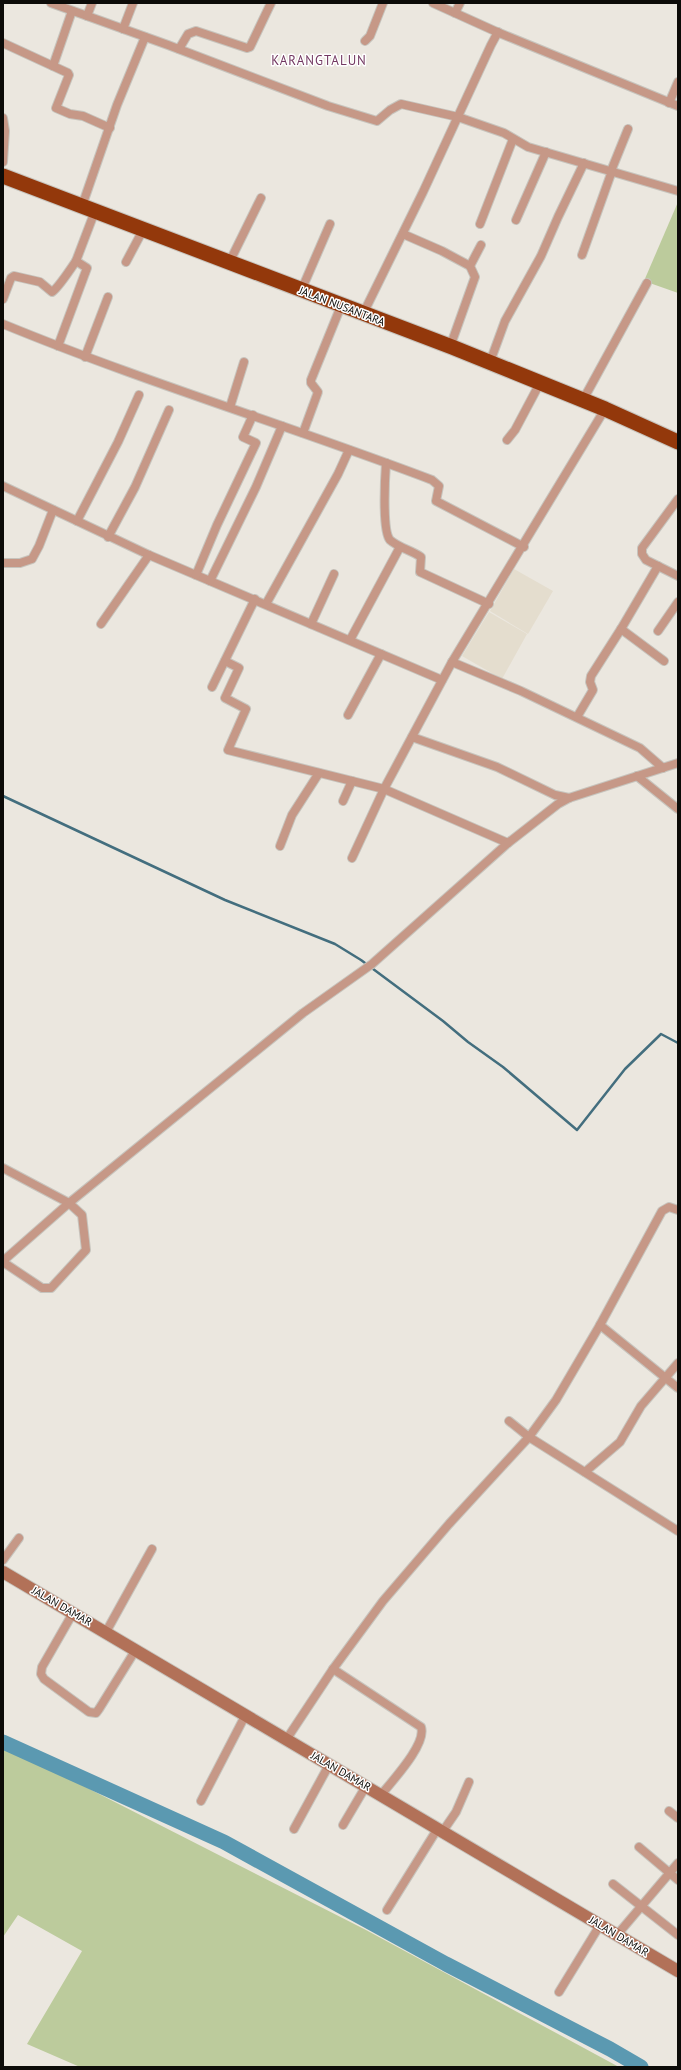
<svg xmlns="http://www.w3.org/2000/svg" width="681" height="2070" font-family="'PT Sans',sans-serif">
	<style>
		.built { fill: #e4ddce }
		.green { fill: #bccb9c }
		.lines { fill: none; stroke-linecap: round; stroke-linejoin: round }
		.stream { stroke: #436e7e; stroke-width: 2.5 }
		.river { stroke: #5b99b1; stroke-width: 15 }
		.street-casing { stroke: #c7c4bd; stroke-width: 10 }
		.secondary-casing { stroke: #c7c4bd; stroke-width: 14 }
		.highway-casing { stroke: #c7c4bd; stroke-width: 17 }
		.street { stroke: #c69887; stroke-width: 8 }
		.secondary { stroke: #b27158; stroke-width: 12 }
		.highway { stroke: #93380b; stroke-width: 15 }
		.labels { text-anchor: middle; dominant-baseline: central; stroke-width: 3; stroke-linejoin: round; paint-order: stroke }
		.street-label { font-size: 11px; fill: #0c0b08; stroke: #fff }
		.quarter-label { font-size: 13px; letter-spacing: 1px; fill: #723761; stroke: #fff }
	</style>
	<rect width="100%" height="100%" fill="#ebe7df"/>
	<g class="built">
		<polygon points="514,569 553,591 528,634 490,611"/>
		<polygon points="489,612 527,634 502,679 462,656"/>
	</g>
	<g class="green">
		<polygon points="678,202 678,293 644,281"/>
		<polygon points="3,1745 366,1930 619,2067 80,2067 27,2044 82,1951 18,1915 3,1937"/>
	</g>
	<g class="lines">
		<polyline class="stream" points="3,796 225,900 335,944 361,960 443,1021 468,1042 503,1067 577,1130 625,1069 661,1034 678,1043"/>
		<polyline class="river" points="3,1742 224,1842 446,1964 610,2049 641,2067"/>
		<g class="street-casing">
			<g id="street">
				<polyline points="51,3 168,45 328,106 377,121 390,110 401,104 458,117 504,133 528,147 678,191"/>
				<polyline points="433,3 497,32 678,106"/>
				<polyline points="455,13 460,3"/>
				<polyline points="87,16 92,3"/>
				<polyline points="123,29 133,3"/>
				<polyline points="365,41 370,36 383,3"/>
				<polyline points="3,43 68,73 69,75 56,108 70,114 83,116 110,128"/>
				<polyline points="179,49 188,34 196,31 247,48 250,47 271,3"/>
				<polyline points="53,66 72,11"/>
				<polyline points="669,103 678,82"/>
				<polyline points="3,118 5,131 3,162"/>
				<polyline points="611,171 628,129"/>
				<polyline points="82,206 117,105 145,37"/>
				<polyline points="516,220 546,152"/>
				<polyline points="480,224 513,139"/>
				<polyline points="403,234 442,251 470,266"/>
				<polyline points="582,255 612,171"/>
				<polyline points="126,262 143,230"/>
				<polyline points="229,263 261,198"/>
				<polyline points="301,291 330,224"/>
				<path d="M3,299L11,278L14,276L40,282L52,292C58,288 72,267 76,261"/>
				<polyline points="363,314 423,192 491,45 498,32"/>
				<path d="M3,324C144,382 290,426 432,480L439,486L436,501L524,547"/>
				<polyline points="58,346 87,268 76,261 95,211"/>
				<polyline points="450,347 475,277 470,266 481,245"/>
				<polyline points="85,357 108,297"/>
				<polyline points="490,362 505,321 541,256 558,217 584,163"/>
				<polyline points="583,400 647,283"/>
				<polyline points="230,407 244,362"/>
				<polyline points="303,433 318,392 311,383 311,380 341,306"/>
				<polyline points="507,440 515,430 540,383"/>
				<path d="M386,463C385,477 382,531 390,540C399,548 411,550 421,557L420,572L489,604"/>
				<polyline points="3,486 149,555 442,680"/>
				<polyline points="678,499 642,548 642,554 646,560 678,576"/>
				<polyline points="77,521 118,442 139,395"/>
				<polyline points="108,537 135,487 169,410"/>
				<polyline points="3,563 20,563 32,559 39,546 53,510"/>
				<polyline points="196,575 217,525 256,443 243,437 253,415"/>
				<polyline points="210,581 256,487 282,426"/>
				<polyline points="266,604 338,474 349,450"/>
				<polyline points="101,624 149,555"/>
				<polyline points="311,624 334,574"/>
				<polyline points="621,629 658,566"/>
				<polyline points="658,631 678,602"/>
				<polyline points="350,640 400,547"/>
				<polyline points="225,661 239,668 225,698 246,709 228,750 384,789 352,858"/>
				<polyline points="452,662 521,691 640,748 663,768"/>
				<polyline points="212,687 255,599"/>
				<polyline points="348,715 381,654"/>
				<polyline points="577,717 593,690 590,682 591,676 621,629 664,661"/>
				<polyline points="412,737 497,767 555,795 569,798"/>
				<polyline points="637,776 678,809"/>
				<polyline points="343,801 352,781"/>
				<polyline points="508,843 384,789 452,662 605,409"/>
				<polyline points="280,846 292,815 319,773"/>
				<polyline points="3,1168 69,1203 3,1261"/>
				<polyline points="3,1262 42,1288 51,1288 86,1250 82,1215 69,1203 303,1013 372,964 508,843 558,804 569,798 678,763"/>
				<polyline points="600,1325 678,1388"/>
				<polyline points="509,1421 529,1437 678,1531"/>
				<polyline points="585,1472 620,1442 641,1406 678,1363"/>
				<polyline points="3,1560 19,1538"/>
				<polyline points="73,1613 42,1667 41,1674 44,1679 89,1712 96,1713 99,1709 135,1651"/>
				<polyline points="106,1632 152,1549"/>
				<path d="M333,1669L421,1727C427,1744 392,1781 381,1795"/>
				<polyline points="286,1740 333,1669 383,1601 449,1524 529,1437 556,1400 600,1325 662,1211 669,1207 678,1210"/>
				<polyline points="201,1801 245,1716"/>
				<polyline points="669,1811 678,1818"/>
				<polyline points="343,1825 366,1786"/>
				<polyline points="294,1829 329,1765"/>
				<polyline points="443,1831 456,1812 469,1782"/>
				<polyline points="639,1847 678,1880"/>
				<polyline points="613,1884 678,1935"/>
				<polyline points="387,1910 438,1828"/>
				<polyline points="617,1935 678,1863"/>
				<polyline points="559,1992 600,1925"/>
			</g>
		</g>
		<g class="secondary-casing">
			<polyline id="secondary" points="3,1572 678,1971"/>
		</g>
		<g class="highway-casing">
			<polyline id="highway" points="3,176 452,347 605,409 678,442"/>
		</g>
		<use href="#street" class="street"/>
		<use href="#secondary" class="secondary"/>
		<use href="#highway" class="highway"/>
	</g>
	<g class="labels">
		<g class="street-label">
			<text transform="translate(342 306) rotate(21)">JALAN NUSANTARA</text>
			<text transform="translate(62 1606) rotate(30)">JALAN DAMAR</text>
			<text transform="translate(341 1771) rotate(30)">JALAN DAMAR</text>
			<text transform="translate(619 1936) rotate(31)">JALAN DAMAR</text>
		</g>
		<g class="quarter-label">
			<text x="319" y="60">KARANGTALUN</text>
		</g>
	</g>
	<rect width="681" height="2070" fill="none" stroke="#0c0b08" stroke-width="8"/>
</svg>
